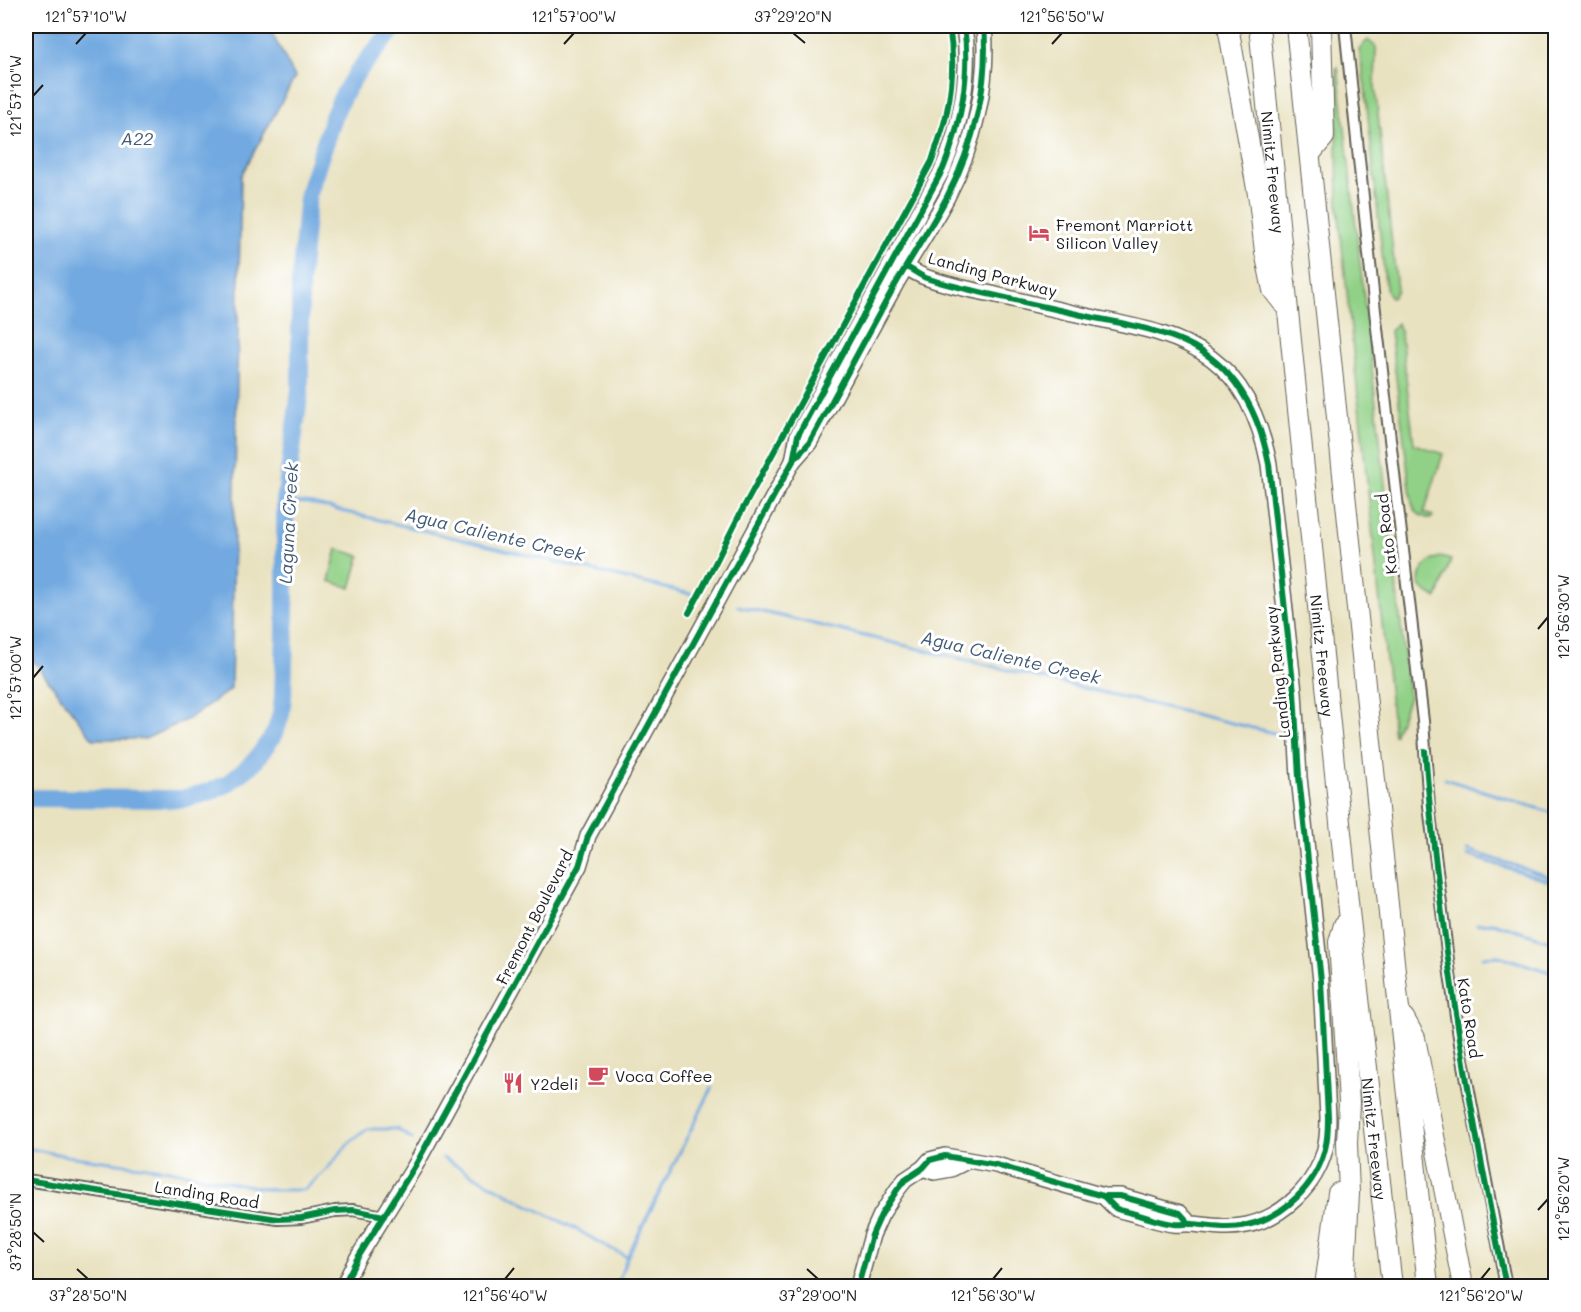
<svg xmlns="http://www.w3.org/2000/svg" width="1581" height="1312" font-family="Mali,sans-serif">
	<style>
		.green { fill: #91d187; stroke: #567652; stroke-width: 1.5 }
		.water { fill: #71a9e0; stroke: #46627e; stroke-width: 1.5 }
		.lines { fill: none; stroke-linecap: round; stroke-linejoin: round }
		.stream { stroke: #71a9e0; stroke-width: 3 }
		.river { stroke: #71a9e0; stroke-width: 18 }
		.street-casing { stroke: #646156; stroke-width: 14 }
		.secondary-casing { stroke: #646156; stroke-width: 18 }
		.highway-casing { stroke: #646156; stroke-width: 22 }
		.street { stroke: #fff; stroke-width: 10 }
		.secondary { stroke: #fff; stroke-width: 15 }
		.highway { stroke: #fff; stroke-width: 20 }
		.cycleway-casing { stroke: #fff; stroke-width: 10 }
		.cycleway { stroke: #00873e; stroke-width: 6 }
		.ticks { fill: none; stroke: #1c1c1c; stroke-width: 2 }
		.labels { text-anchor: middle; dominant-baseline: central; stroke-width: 6; stroke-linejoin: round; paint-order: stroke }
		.street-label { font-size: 16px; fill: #1c1c1c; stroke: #fff }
		.poi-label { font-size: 16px; fill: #1c1c1c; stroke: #fff; text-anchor: start }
		.water-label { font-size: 18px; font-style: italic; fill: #425b74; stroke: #fff }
		.neatline { fill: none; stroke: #1c1c1c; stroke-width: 2 }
		.ticks-label { font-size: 15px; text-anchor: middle; fill: #1c1c1c }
	</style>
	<rect width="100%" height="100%" fill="#fff"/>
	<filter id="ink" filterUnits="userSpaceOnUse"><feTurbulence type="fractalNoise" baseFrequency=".0167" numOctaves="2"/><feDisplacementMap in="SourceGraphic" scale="12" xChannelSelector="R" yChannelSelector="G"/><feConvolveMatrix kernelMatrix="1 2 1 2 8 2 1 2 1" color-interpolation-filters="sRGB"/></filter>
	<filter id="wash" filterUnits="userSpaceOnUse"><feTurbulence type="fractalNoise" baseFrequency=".008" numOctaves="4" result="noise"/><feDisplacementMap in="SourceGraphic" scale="24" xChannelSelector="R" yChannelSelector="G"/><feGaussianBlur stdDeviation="1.35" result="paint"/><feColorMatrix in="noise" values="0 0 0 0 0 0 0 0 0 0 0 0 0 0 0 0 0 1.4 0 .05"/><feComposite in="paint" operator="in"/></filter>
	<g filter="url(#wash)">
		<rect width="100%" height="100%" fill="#e9e2c1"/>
		<g class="green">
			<polygon points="1368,40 1376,47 1375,87 1397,290 1393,297 1391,297 1387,292 1385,282 1365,87 1359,49"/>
			<polygon points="1338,67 1409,697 1394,736 1338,208 1336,69"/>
			<path d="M1397,323L1401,335L1414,444L1443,454L1424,513L1433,516L1431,519C1420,517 1415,513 1412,503L1390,331Z"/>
			<polygon points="337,549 360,556 351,588 329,581"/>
			<path d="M1440,557L1451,560L1437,598C1431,595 1424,593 1421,587C1414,574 1429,560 1440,557Z"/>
		</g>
		<polygon class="water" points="26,26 268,26 295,77 241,176 231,689 188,719 145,739 93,739 26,651"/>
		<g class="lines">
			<g class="stream">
				<polyline points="285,502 308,503 699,596"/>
				<polyline points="738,606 1278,734"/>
				<polyline points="1445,779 1556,814"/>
				<polyline points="1467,850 1556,879"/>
				<polyline points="1467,855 1556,883"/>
				<polyline points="1477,924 1493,923 1556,943"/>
				<polyline points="1482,957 1499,956 1556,974"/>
				<polyline points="26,1148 67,1156 169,1170 270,1190 304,1190 326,1170 349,1143 367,1129 397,1129 412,1139"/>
				<polyline points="443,1158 526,1204 578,1230 600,1243 627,1257 617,1286"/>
				<polyline points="627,1257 712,1088"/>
			</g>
			<polyline class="river" points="26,798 182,799 209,792 227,784 245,770 255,761 275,733 281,714 283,696 285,632 285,502 300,390 300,282 308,195 333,117 343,95 358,71 396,26"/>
		</g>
	</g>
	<g filter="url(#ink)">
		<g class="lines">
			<g class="street-casing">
				<g id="street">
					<polyline points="1345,26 1375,311 1423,721 1429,806 1448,960 1460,1044 1506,1286"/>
					<polyline points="26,1180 278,1219 301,1218 335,1211 353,1210 384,1216"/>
				</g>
			</g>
			<g class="secondary-casing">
				<g id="secondary">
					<path d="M893,259C904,265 914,273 925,277C946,285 971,290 992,294C1028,303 1064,311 1099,319C1138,327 1178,334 1211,358C1245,383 1261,424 1269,464L1294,692L1299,777L1321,981L1328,1117C1328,1128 1328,1138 1325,1149C1316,1185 1284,1217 1247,1225C1229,1229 1211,1226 1193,1224C1187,1223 1180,1225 1174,1224C1161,1223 1147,1217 1135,1214C1129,1212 1122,1211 1117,1209C1112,1206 1108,1200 1103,1196"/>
					<path d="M793,461L798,435L943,169C961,126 971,72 964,26"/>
					<polyline points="923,1168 934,1172 951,1169 967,1161"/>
					<path d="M343,1286L357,1259L415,1166L579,866L588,836L793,461L809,443C838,391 865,339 894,287C911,257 931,227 947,197C974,145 989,84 984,26"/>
					<polyline points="858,1286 872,1235 881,1215 897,1190 905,1180 923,1168 930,1160 945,1156 996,1165 1103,1196 1120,1196 1180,1213 1190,1224"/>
				</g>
			</g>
			<g class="highway-casing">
				<g id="highway">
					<polyline points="1228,26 1259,200 1265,252 1273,290 1287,308"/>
					<path id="s1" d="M1259,26L1349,911L1392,1286"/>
					<polyline points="1296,26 1428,1286"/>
					<polyline points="1310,154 1324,137 1321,26"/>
					<polyline points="1344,925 1339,942 1349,1102 1347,1143 1349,1194 1344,1286"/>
					<polyline points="1404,1018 1415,1038 1463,1286"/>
					<polyline points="1325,1286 1338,1193"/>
				</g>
			</g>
			<use href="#street" class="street"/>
			<use href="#secondary" class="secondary"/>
			<use href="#highway" class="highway"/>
			<g class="cycleway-casing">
				<g id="cycleway">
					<path d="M906,267C913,270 919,275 926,278C946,285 968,289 988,294C1024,302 1060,310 1095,318C1122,323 1149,328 1175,338C1231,359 1258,408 1269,464L1294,692L1299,777L1321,981L1328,1117C1328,1128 1328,1138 1325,1149C1316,1185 1284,1217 1247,1225C1229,1229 1211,1226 1193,1224C1187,1223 1180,1225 1174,1224C1161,1223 1147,1217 1135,1214C1129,1212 1122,1211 1117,1209C1112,1206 1108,1200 1103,1196"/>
					<path d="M793,461L798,435L943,169C961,126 971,72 964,26"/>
					<path d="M689,613C707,581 722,549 739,516L932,161C937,144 944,128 947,111C953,83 954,54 949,26"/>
					<path d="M1425,751C1439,931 1469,1110 1506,1286"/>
					<polyline points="26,1180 278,1219 301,1218 335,1211 353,1210 384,1216"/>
					<path d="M343,1286L357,1259L415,1166L579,866L588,836L793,461L809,443C838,391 865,339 894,287C911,257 931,227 947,197C974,145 989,84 984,26"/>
					<polyline points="858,1286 872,1235 881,1215 897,1190 905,1180 923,1168 930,1160 945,1156 996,1165 1103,1196 1120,1196 1180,1213 1190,1224"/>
				</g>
			</g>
			<use href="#cycleway" class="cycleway"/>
		</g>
	</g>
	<path class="ticks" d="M793,33L805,43M76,44L86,33M564,44L574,33M1052,44L1062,33M33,96L43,85M1538,629L1548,617M33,678L43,666M1538,1210L1548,1199M33,1232L44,1242M77,1269L88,1279M807,1269L818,1279M505,1279L514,1268M993,1279L1002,1268M1481,1279L1490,1268"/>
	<defs>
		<g id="hotel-bare" transform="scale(1.62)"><path d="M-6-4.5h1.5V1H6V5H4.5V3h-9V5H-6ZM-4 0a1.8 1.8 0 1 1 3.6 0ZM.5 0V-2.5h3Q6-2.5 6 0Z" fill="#d1495b" stroke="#fff" stroke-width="2.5" paint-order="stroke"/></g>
		<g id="cafe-bare" transform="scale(1.62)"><path d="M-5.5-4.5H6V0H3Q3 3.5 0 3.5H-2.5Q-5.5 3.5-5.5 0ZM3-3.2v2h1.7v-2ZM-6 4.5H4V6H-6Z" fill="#d1495b" stroke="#fff" stroke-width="2.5" paint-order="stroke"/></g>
		<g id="restaurant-bare" transform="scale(1.62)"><path d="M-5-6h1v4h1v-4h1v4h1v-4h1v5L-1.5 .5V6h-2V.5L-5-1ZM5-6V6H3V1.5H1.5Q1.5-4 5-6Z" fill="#d1495b" stroke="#fff" stroke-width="2.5" paint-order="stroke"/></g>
	</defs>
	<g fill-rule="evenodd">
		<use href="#hotel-bare" x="1039" y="233"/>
		<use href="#cafe-bare" x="598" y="1075"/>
		<use href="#restaurant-bare" x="513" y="1083"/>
	</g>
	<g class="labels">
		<g class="street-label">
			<text stroke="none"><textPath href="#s1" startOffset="147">Nimitz Freeway</textPath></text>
			<text transform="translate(993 274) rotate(15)">Landing Parkway</text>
			<text transform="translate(1386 534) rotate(-97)">Kato Road</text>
			<text stroke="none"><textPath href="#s1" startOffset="633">Nimitz Freeway</textPath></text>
			<text transform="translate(1277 672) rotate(-96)">Landing Parkway</text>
			<text transform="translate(534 917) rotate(-63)">Fremont Boulevard</text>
			<text transform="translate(1470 1018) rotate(81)">Kato Road</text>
			<text stroke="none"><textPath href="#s1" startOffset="1119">Nimitz Freeway</textPath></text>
			<text transform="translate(207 1194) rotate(9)">Landing Road</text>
		</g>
		<g class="poi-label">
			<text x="1056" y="224">Fremont Marriott<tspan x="1056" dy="18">Silicon Valley</tspan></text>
			<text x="615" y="1075">Voca Coffee</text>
			<text x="530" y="1083">Y2deli</text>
		</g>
		<g class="water-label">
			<text x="137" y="138">A22</text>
			<text transform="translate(288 523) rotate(-87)">Laguna Creek</text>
			<text transform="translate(495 534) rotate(13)">Agua Caliente Creek</text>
			<text transform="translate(1011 657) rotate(13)">Agua Caliente Creek</text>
		</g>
	</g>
	<rect width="1581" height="1312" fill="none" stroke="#fff" stroke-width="66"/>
	<rect x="33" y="33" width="1515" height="1246" class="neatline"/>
	<g class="ticks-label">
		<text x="86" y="22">121°57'10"W</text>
		<text x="574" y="22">121°57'00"W</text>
		<text x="793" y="22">37°29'20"N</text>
		<text x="1062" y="22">121°56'50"W</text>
		<text transform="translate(16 96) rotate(-90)" y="5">121°57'10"W</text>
		<text transform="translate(1564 617) rotate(-90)" y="5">121°56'30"W</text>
		<text transform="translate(16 678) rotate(-90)" y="5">121°57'00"W</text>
		<text transform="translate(1564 1199) rotate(-90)" y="5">121°56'20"W</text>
		<text transform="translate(16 1232) rotate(-90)" y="5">37°28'50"N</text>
		<text x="88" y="1301">37°28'50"N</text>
		<text x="505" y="1301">121°56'40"W</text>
		<text x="818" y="1301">37°29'00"N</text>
		<text x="993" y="1301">121°56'30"W</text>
		<text x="1481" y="1301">121°56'20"W</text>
	</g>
</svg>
